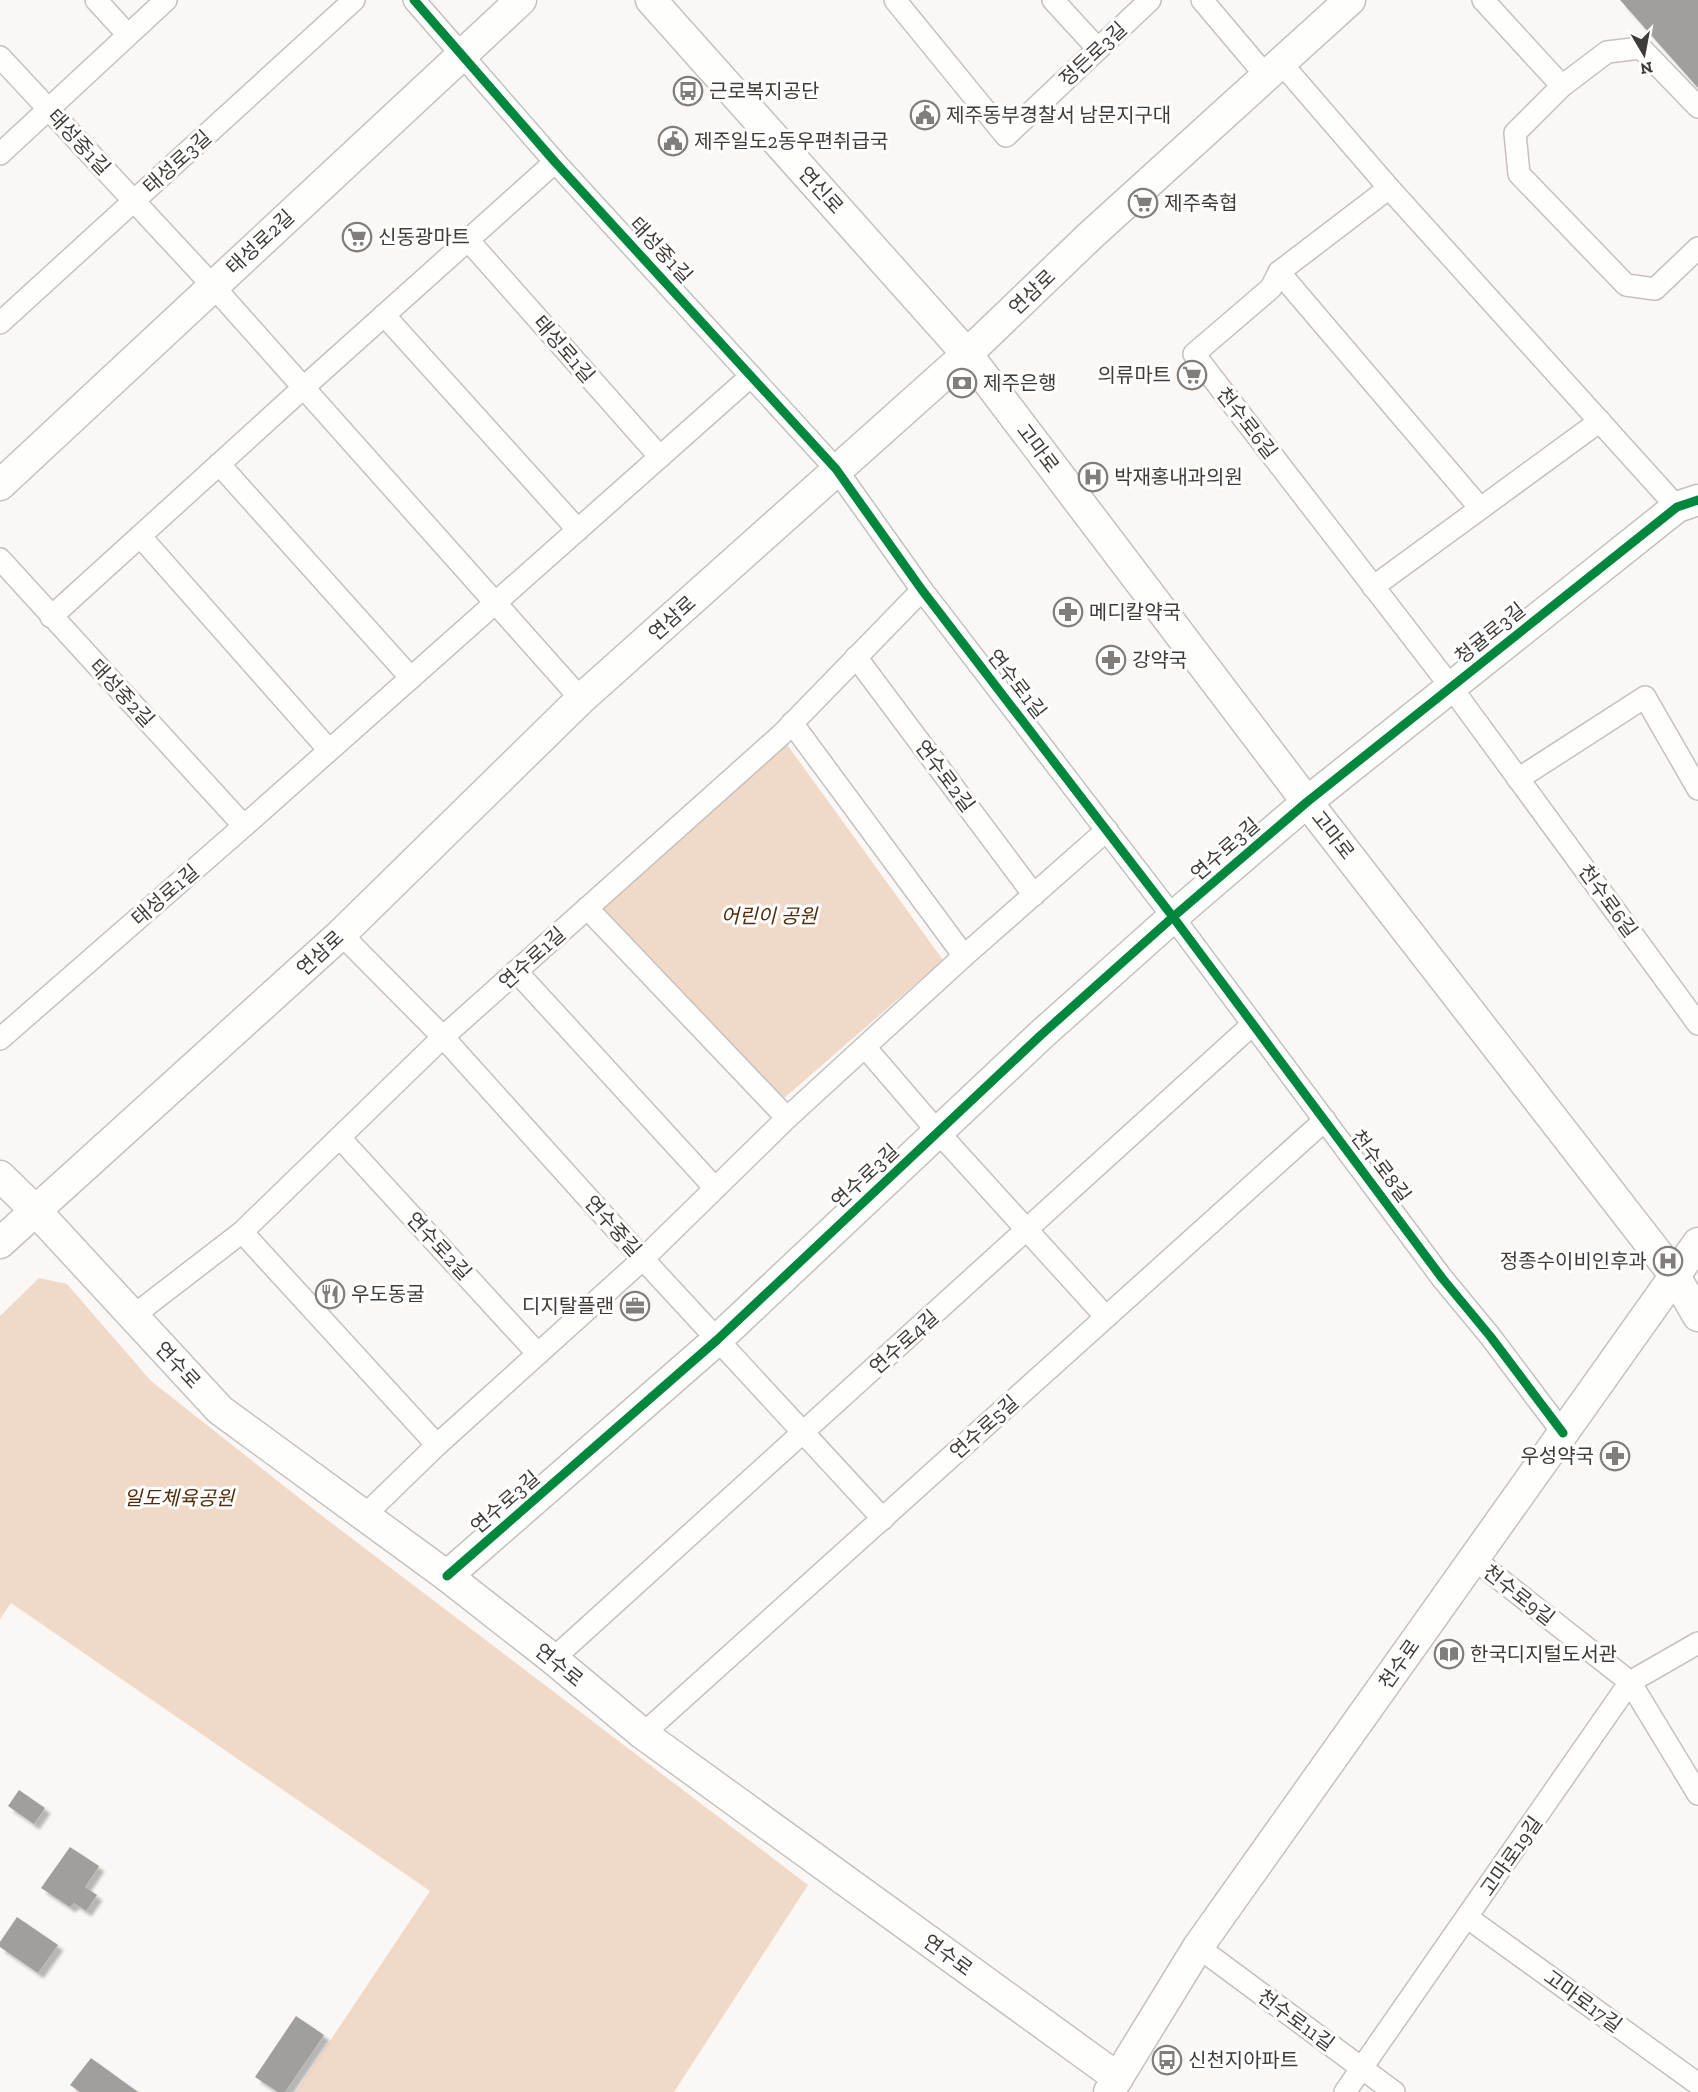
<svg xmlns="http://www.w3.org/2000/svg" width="1698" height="2092" font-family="'Zilla Slab','Noto Sans KR',serif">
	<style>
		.green { fill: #f1d9c8 }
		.building { fill: #a19e9b; filter: url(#shadow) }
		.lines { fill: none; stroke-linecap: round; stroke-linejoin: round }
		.street-casing { stroke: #c5c1bf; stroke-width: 24 }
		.secondary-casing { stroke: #c5c1bf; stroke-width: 33 }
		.street { stroke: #fefefd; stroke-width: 21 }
		.secondary { stroke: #fefefd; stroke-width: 30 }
		.cycleway-casing { stroke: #fff; stroke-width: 13 }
		.cycleway { stroke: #00873e; stroke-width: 9 }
		.labels { text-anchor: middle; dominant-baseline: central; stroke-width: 6; stroke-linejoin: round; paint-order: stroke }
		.street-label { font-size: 20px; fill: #3f3b38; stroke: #fff }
		.poi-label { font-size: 20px; fill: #3f3b38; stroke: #fff; text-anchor: start }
		.park-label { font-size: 20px; font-style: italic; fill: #542c0a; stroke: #fff }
	</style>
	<defs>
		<filter id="shadow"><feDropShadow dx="5.5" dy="5.5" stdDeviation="1.5" flood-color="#0004"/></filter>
	</defs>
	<rect width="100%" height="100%" fill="#fbf7f4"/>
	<g class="green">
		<polygon points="786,743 943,960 783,1099 602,909"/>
		<polygon points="39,1278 67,1284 151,1381 317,1512 808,1885 674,2092 296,2092 430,1891 11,1603 0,1619 0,1316"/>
	</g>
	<g class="building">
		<polygon points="1620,0 1698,0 1698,88"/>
		<polygon points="19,1790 45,1808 34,1824 8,1806"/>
		<polygon points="70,1847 99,1866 85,1887 97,1895 86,1911 74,1903 70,1907 41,1888"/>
		<polygon points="17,1917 58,1945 38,1973 0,1947 0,1942"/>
		<polygon points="296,2016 324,2035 285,2092 278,2092 255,2077"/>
		<polygon points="91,2058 138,2092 80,2092 70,2085"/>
	</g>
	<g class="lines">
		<g class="street-casing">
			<g id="street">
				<polyline points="96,0 128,35"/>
				<polyline points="414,0 555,162 836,469 922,590 1173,917 1442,1278 1490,1336 1563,1433"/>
				<polyline points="895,0 1006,136 1150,0"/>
				<polyline points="1053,0 1098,49"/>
				<polyline points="1202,0 1267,77"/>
				<polyline points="1483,0 1562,86"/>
				<polyline points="0,57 213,286 581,699"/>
				<polyline points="1282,64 1389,188 1677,507"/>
				<polyline points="1698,107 1641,48 1607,52 1562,86 1515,133 1519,174 1626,285 1655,289 1698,248"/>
				<polyline points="0,154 166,0"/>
				<polyline points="1389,188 1279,272 1271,288 1194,354 1451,687 1698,1024"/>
				<polyline points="468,240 660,457"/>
				<polyline points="1279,272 1480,508"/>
				<polyline points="384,315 578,530"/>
				<polyline points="0,323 354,0"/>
				<polyline points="219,464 411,678"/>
				<polyline points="140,536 329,750"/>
				<polyline points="0,559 244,826"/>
				<polyline points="1373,587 1600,421"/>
				<polyline points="51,617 303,388 555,162"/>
				<polyline points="856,657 1034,895"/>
				<polyline points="792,723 964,956"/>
				<polyline points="1518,779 1645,697 1698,789"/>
				<polyline points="587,908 787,1118 964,956 1107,830"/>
				<polyline points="341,934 443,1037 643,1259 883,1519"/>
				<polyline points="516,971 715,1188"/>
				<polyline points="0,1039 244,826 751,376"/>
				<polyline points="865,1047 938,1132 1106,1317"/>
				<polyline points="340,1138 538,1354"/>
				<polyline points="242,1232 437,1445"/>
				<polyline points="133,1316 242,1232 443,1037 781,735 922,590"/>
				<polyline points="365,1515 437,1445 643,1259 787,1118"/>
				<polyline points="1474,1559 1630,1682 1698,1794"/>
				<polyline points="553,1659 1253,1024"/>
				<polyline points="643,1734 1325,1120"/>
				<polyline points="1468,1918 1698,2084"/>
				<polyline points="1198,1947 1394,2092"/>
				<polyline points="1345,2092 1630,1682 1698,1643"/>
			</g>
		</g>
		<g class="secondary-casing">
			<g id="secondary">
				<polyline points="651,0 967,354 1307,802 1675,1276 1698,1316"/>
				<polyline points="0,485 521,0"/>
				<polyline points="0,1176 36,1211 220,1410 447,1576 553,1659 643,1734 1118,2078"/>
				<polyline points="0,1243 341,934 581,699 967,354 1091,235 1350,0"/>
				<polyline points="447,1576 717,1340 1041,1035 1173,917 1307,802 1677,507 1698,500"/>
				<polyline points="1109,2092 1198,1947 1698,1243"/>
			</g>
		</g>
		<use href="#street" class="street"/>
		<use href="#secondary" class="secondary"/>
		<g class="cycleway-casing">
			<g id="cycleway">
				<polyline points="414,0 555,162 836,469 922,590 1173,917 1442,1278 1490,1336 1563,1433"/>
				<polyline points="447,1576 717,1340 1041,1035 1173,917 1307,802 1677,507 1698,500"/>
			</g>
		</g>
		<use href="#cycleway" class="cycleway"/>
	</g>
	<defs>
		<g id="bus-ring" transform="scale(1.5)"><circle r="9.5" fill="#fff" stroke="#817d7a" stroke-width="1.5"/><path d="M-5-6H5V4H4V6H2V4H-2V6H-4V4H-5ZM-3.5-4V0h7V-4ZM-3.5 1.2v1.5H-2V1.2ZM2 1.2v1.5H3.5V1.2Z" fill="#817d7a"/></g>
		<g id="civic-ring" transform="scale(1.5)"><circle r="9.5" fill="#fff" stroke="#817d7a" stroke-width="1.5"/><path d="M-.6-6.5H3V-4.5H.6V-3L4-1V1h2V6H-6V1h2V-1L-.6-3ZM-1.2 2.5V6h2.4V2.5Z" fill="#817d7a"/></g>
		<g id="supermarket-ring" transform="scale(1.5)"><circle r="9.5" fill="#fff" stroke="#817d7a" stroke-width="1.5"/><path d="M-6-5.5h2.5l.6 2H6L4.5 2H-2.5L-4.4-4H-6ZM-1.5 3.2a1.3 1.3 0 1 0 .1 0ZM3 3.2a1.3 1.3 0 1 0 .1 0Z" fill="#817d7a"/></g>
		<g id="bank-ring" transform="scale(1.5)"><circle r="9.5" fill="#fff" stroke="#817d7a" stroke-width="1.5"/><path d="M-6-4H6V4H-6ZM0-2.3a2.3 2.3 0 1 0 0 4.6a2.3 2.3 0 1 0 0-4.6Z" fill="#817d7a"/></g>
		<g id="hospital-ring" transform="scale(1.5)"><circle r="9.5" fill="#fff" stroke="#817d7a" stroke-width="1.5"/><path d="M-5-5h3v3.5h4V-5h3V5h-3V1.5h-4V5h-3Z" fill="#817d7a"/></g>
		<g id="pharmacy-ring" transform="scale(1.5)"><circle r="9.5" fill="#fff" stroke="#817d7a" stroke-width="1.5"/><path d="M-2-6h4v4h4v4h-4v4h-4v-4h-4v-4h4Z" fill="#817d7a"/></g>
		<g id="restaurant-ring" transform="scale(1.5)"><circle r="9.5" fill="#fff" stroke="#817d7a" stroke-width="1.5"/><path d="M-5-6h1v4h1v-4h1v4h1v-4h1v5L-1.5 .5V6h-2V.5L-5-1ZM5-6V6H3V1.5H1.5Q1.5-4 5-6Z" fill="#817d7a"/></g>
		<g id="office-ring" transform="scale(1.5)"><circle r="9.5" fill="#fff" stroke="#817d7a" stroke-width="1.5"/><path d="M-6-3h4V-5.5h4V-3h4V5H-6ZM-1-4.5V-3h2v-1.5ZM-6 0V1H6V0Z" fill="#817d7a"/></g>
		<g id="library-ring" transform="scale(1.5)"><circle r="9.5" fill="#fff" stroke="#817d7a" stroke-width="1.5"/><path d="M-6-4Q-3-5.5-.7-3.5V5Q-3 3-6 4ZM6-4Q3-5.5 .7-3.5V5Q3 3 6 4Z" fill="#817d7a"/></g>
	</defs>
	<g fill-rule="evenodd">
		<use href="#bus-ring" x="688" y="91"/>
		<use href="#civic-ring" x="925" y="115"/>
		<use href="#civic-ring" x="673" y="141"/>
		<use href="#supermarket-ring" x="1143" y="203"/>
		<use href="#supermarket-ring" x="357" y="237"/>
		<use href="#supermarket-ring" x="1192" y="375"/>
		<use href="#bank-ring" x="962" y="383"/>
		<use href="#hospital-ring" x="1093" y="477"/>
		<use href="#pharmacy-ring" x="1068" y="612"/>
		<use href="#pharmacy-ring" x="1111" y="660"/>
		<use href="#hospital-ring" x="1668" y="1261"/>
		<use href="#restaurant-ring" x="330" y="1294"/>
		<use href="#office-ring" x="635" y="1306"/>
		<use href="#pharmacy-ring" x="1615" y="1456"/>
		<use href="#library-ring" x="1449" y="1654"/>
		<use href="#bus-ring" x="1167" y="2060"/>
	</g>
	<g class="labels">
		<g class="street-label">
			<text transform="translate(1093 54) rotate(-43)">정든로3길</text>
			<text transform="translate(79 142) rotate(47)">태성중1길</text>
			<text transform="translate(177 162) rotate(-42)">태성로3길</text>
			<text transform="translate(821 190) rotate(48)">연신로</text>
			<text transform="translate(260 242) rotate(-43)">태성로2길</text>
			<text transform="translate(661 250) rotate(47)">태성중1길</text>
			<text transform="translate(1032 292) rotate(-44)">연삼로</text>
			<text transform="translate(564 349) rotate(49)">태성로1길</text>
			<text transform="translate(1247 423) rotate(52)">천수로6길</text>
			<text transform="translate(1038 448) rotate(53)">고마로</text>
			<text transform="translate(672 618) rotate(-42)">연삼로</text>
			<text transform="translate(1490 633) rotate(-39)">청귤로3길</text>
			<text transform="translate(1017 684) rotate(52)">연수로1길</text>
			<text transform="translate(122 693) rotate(47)">태성중2길</text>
			<text transform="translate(945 776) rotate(53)">연수로2길</text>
			<text transform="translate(1333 835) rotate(52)">고마로</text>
			<text transform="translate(1225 849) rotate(-41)">연수로3길</text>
			<text transform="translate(165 895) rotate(-41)">태성로1길</text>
			<text transform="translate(1608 901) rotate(54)">천수로6길</text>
			<text transform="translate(320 953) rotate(-43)">연삼로</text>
			<text transform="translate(532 958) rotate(-42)">연수로1길</text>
			<text transform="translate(1381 1166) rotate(53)">천수로8길</text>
			<text transform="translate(865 1176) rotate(-43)">연수로3길</text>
			<text transform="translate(613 1226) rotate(48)">연수중길</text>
			<text transform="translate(439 1246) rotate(47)">연수로2길</text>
			<text transform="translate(904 1342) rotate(-42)">연수로4길</text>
			<text transform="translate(178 1365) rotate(47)">연수로</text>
			<text transform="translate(984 1427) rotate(-42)">연수로5길</text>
			<text transform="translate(505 1502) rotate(-41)">연수로3길</text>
			<text transform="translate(1519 1595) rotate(38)">천수로9길</text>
			<text transform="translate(1399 1664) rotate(-55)">천수로</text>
			<text transform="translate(559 1665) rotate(39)">연수로</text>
			<text transform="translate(1511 1856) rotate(-55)">고마로19길</text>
			<text transform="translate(948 1955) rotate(36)">연수로</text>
			<text transform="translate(1583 2001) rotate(36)">고마로17길</text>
			<text transform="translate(1296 2020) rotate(36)">천수로11길</text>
		</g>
		<g class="poi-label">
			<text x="709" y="91">근로복지공단</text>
			<text x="946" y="115">제주동부경찰서 남문지구대</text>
			<text x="694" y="141">제주일도2동우편취급국</text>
			<text x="1164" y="203">제주축협</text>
			<text x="378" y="237">신동광마트</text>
			<text x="1171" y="375" text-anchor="end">의류마트</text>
			<text x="983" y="383">제주은행</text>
			<text x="1114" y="477">박재홍내과의원</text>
			<text x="1089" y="612">메디칼약국</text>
			<text x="1132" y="660">강약국</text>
			<text x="1647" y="1261" text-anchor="end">정종수이비인후과</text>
			<text x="351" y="1294">우도동굴</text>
			<text x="614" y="1306" text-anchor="end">디지탈플랜</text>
			<text x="1594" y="1456" text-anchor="end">우성약국</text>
			<text x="1470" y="1654">한국디지털도서관</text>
			<text x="1188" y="2060">신천지아파트</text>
		</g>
		<g class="park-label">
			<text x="769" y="916">어린이 공원</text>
			<text x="179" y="1498">일도체육공원</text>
		</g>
	</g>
	<g transform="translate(1644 54) rotate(170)" stroke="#ffffff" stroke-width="4.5" paint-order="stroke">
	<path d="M0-4.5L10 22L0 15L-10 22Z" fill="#3f3b38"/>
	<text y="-9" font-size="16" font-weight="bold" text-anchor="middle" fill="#3f3b38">N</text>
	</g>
</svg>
